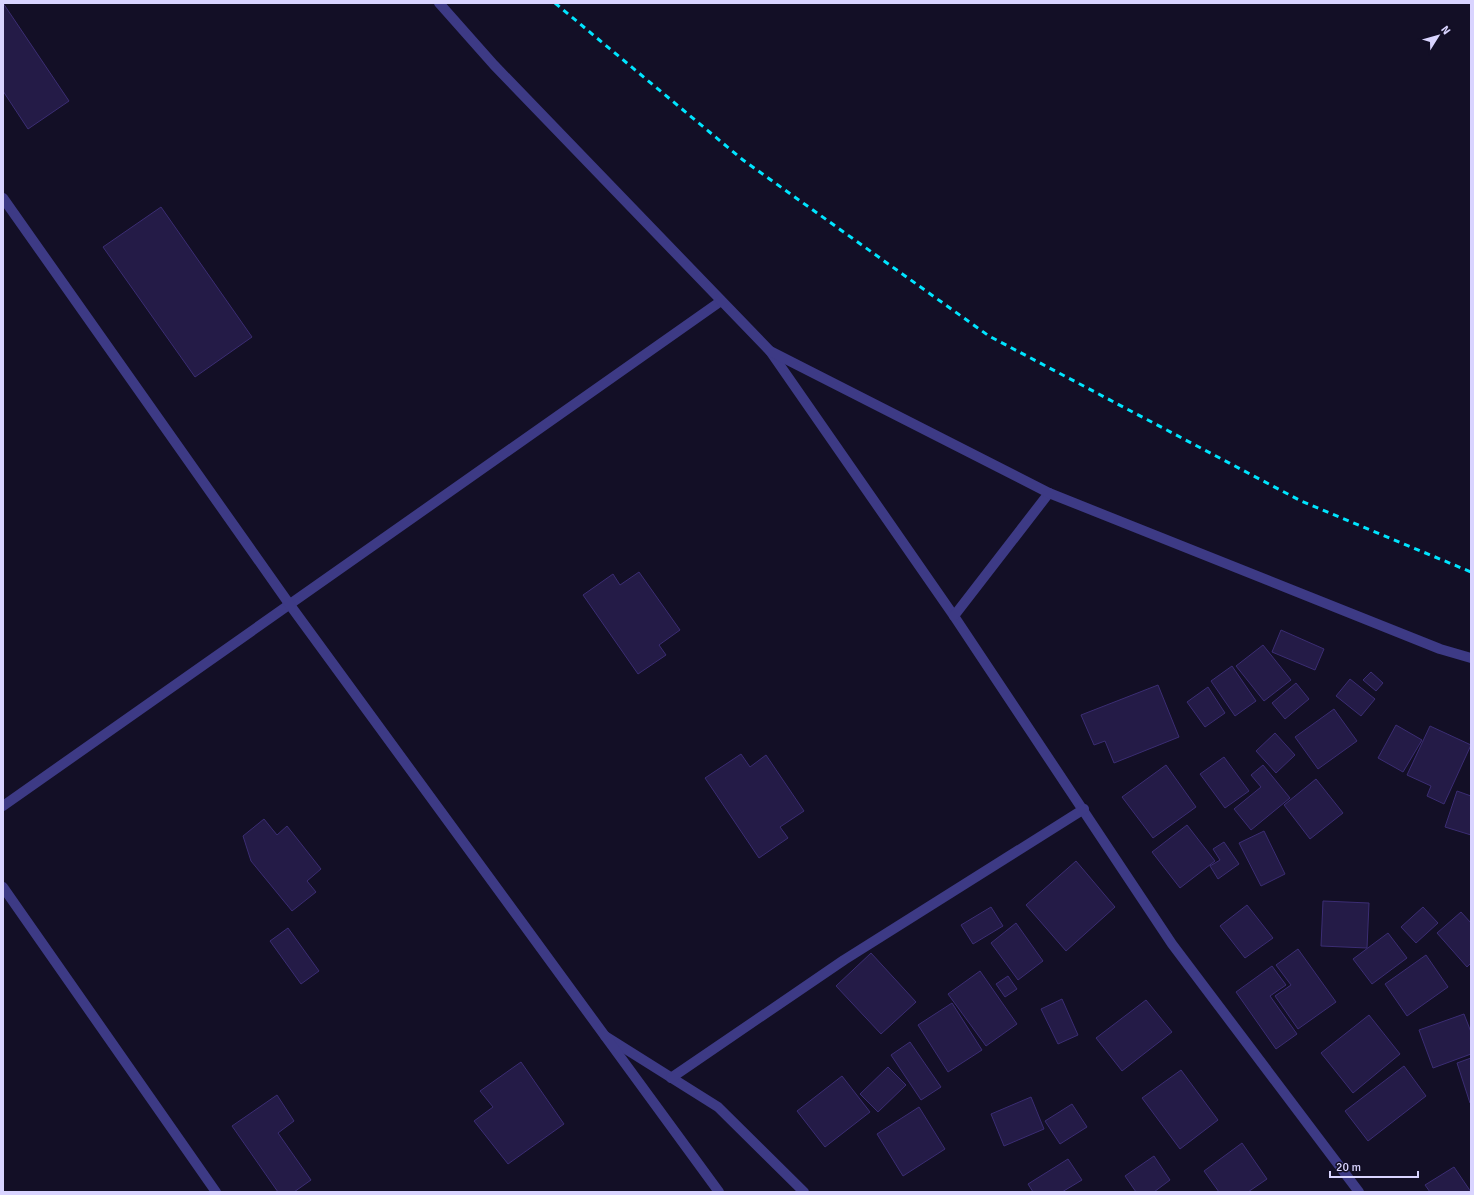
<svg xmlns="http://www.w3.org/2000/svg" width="1474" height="1195" font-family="Signika,sans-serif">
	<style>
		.building { fill: #241b47; stroke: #3b2d73 }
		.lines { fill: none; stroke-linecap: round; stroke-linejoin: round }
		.minor { stroke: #3d3a85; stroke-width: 10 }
		.tertiary { stroke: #3d3a85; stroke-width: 10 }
		.rail { stroke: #00e5ff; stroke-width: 3; stroke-dasharray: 6 5; stroke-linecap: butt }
	</style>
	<rect width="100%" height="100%" fill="#130f26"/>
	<g class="building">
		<polygon points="3,3 69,101 28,129 3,91"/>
		<polygon points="161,207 252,337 195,377 103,247"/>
		<polygon points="639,572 680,630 659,645 666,655 638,674 583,595 613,574 620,585"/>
		<polygon points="1281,630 1324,649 1315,670 1272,652"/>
		<polygon points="1263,645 1291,680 1264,701 1236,666"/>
		<polygon points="1232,666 1256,701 1235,716 1211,681"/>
		<polygon points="1371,672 1383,683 1376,691 1363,680"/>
		<polygon points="1350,679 1375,699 1361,716 1336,696"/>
		<polygon points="1296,683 1309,699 1285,719 1272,703"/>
		<polygon points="1158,685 1179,737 1114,763 1105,741 1094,745 1081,715"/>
		<polygon points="1208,687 1225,713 1205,727 1187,702"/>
		<polygon points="1334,709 1357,741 1318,769 1295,737"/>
		<polygon points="1396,725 1422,740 1403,772 1378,758"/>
		<polygon points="1430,726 1471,745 1444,804 1427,796 1431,786 1407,775"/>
		<polygon points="1275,733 1295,755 1276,773 1256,751"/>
		<polygon points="741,754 750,767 766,755 804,811 780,827 788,838 759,858 705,778"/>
		<polygon points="1224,757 1249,791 1225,808 1200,774"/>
		<polygon points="1166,765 1196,807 1153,838 1122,797"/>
		<polygon points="1263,765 1290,798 1251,830 1234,809 1261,787 1251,775"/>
		<polygon points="1316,779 1343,813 1310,839 1284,805"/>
		<polygon points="1457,791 1471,796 1471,835 1445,827"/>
		<polygon points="264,819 277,835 287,826 321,869 307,881 316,892 292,911 251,861 243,836"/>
		<polygon points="1187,825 1215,861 1180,888 1152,852"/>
		<polygon points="1264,831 1285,874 1261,886 1239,843"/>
		<polygon points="1224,842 1239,864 1218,879 1210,866 1220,860 1213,849"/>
		<polygon points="1076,861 1115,907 1066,951 1026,905"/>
		<polygon points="1323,901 1369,903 1367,948 1321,946"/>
		<polygon points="1247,905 1273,938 1245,958 1220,926"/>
		<polygon points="991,907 1003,926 973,944 961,925"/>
		<polygon points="1423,907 1438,923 1416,943 1401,927"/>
		<polygon points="1461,912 1471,923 1471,963 1467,967 1437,933"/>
		<polygon points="1016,923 1043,961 1018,980 991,943"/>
		<polygon points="288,928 319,971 301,984 270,941"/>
		<polygon points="1388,933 1407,958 1372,984 1353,959"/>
		<polygon points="1298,949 1336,1002 1298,1029 1275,996 1291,985 1276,965"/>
		<polygon points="871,953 916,1002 881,1034 836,986"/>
		<polygon points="1426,955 1448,987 1407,1016 1385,984"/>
		<polygon points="1272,966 1286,985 1270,996 1297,1034 1276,1049 1236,992"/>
		<polygon points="980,971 1017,1024 986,1046 948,994"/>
		<polygon points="1008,976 1017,989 1005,997 996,984"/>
		<polygon points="1062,999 1078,1035 1058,1044 1041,1009"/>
		<polygon points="1146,1000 1172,1032 1122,1071 1096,1038"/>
		<polygon points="952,1003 982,1050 948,1072 918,1025"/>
		<polygon points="1464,1014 1471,1032 1471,1054 1433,1068 1419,1030"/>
		<polygon points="1369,1015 1400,1054 1353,1093 1321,1053"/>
		<polygon points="910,1042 941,1087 921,1100 891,1055"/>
		<polygon points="1471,1058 1471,1103 1470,1103 1457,1063"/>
		<polygon points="521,1062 564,1124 508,1164 474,1121 493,1107 480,1091"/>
		<polygon points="1404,1066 1426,1096 1368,1141 1345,1111"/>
		<polygon points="888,1067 906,1085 878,1112 860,1094"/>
		<polygon points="1181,1070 1218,1120 1180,1149 1142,1098"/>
		<polygon points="842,1076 870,1112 825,1147 797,1111"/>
		<polygon points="277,1095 294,1121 278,1133 311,1180 294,1192 278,1192 232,1126"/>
		<polygon points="1031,1097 1044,1129 1004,1146 991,1114"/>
		<polygon points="1072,1104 1087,1127 1060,1144 1045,1121"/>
		<polygon points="919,1107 945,1149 903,1176 877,1134"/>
		<polygon points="1242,1143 1267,1179 1248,1192 1219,1192 1204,1171"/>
		<polygon points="1154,1156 1170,1180 1154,1192 1136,1192 1125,1176"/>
		<polygon points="1068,1159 1082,1180 1062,1192 1033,1192 1028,1184"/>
		<polygon points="1454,1167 1471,1192 1430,1192 1425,1185"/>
	</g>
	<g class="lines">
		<g class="minor">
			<polyline points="770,351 954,616 1172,944 1359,1192"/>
			<polyline points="954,616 1049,493"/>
			<polyline points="3,806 721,301"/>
			<polyline points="3,887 216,1192"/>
			<polyline points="605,1036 718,1107 804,1192"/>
			<polyline points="671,1078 844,960 1084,809"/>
		</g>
		<g class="tertiary">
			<polyline points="439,3 494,65 770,351 1049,493 1440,649 1471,658"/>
			<polyline points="3,198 290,605 719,1192"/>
		</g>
		<polyline class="rail" points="555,3 743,160 989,336 1301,501 1471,572"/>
	</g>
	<rect width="1474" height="1195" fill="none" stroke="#d9d4ff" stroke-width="8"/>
	<g transform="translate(1438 36) rotate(53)" stroke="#130f26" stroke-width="3" paint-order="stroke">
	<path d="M0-3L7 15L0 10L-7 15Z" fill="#d9d4ff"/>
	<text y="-6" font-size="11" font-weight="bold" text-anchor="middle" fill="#d9d4ff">N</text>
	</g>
	<path d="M1330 1171v6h88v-6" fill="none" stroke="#d9d4ff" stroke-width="2"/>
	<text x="1336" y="1171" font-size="12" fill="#d9d4ff" stroke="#130f26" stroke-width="3" paint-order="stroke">20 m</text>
</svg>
